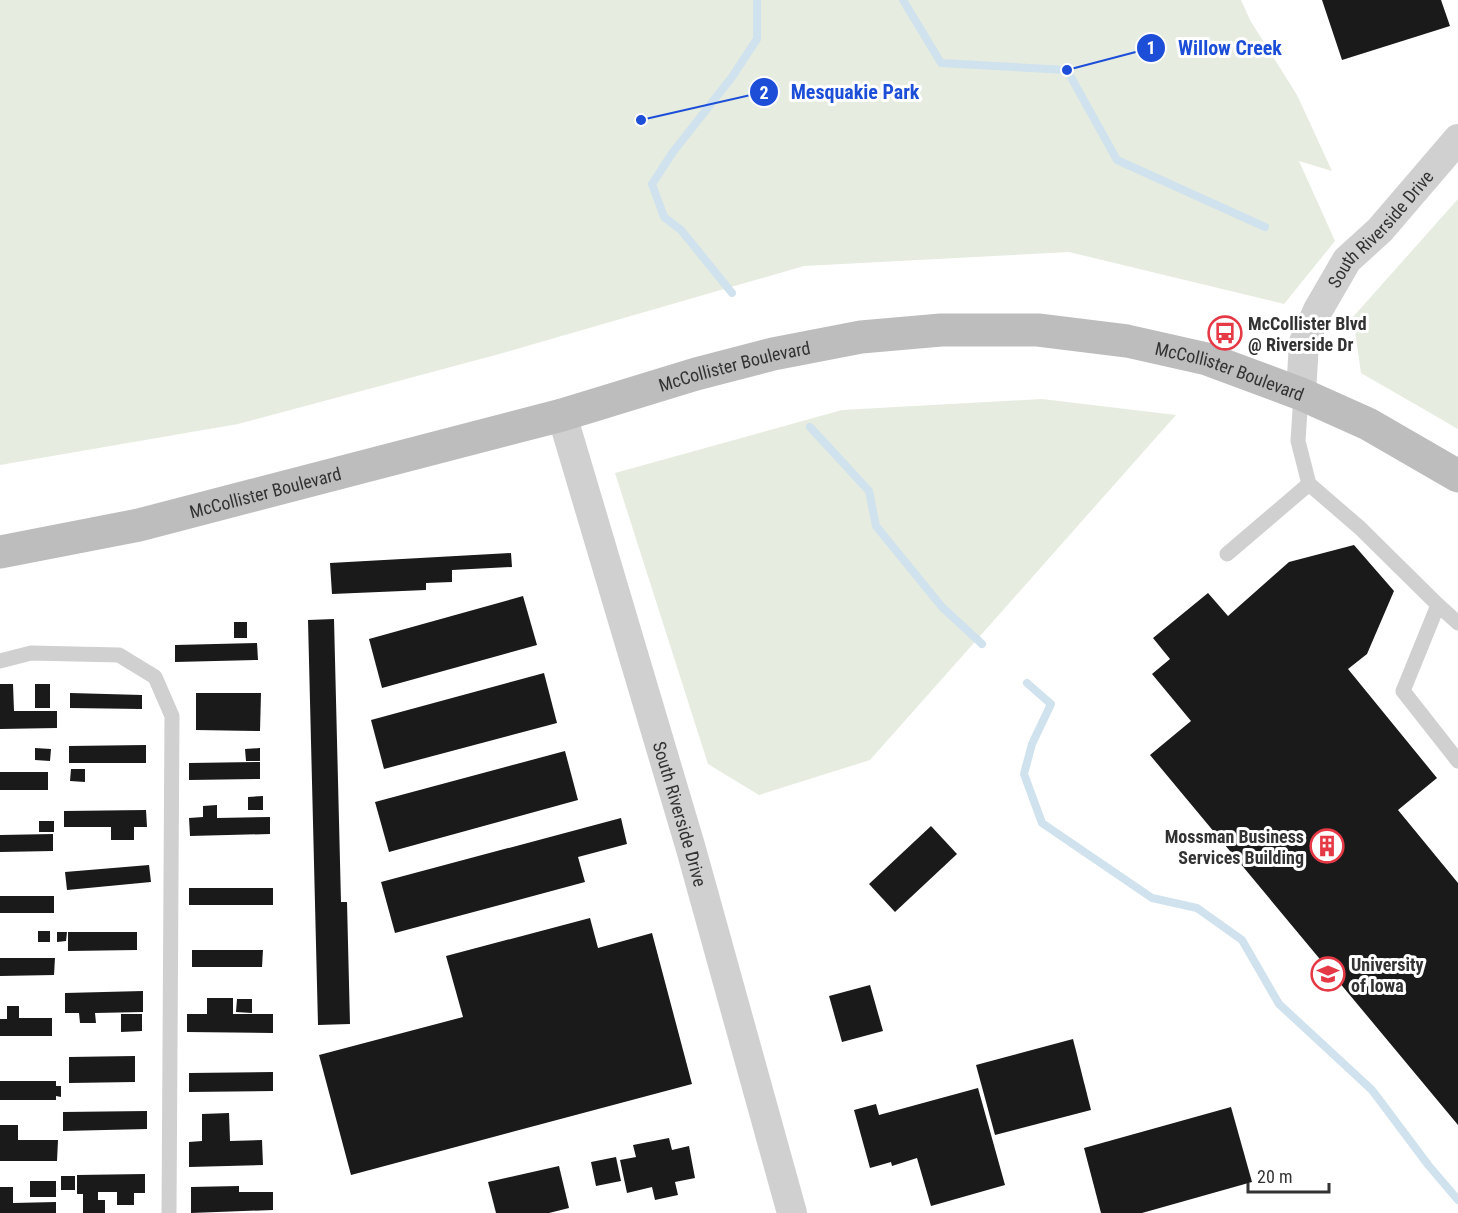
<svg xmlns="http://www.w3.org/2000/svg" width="1458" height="1213" font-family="'Roboto Condensed',sans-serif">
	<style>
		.green { fill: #e6ecdf }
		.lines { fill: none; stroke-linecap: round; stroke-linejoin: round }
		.stream { stroke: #cfe2ee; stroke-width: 8 }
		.building { fill: #1a1a1a }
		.service { stroke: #d0d0d0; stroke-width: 15 }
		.minor { stroke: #d0d0d0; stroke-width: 30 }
		.secondary { stroke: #bdbdbd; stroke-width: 33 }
		.labels { text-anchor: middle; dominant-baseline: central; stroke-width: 6; stroke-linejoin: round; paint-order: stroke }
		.street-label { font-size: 18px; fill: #333; stroke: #fff }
		.poi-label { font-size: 18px; font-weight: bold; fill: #333; stroke: #fff; text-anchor: start }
		.leader { fill: none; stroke: #1d4ed8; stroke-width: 2 }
		.callout-dot { fill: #1d4ed8; stroke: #fff; stroke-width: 2 }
		.mark-label { font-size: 18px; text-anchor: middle; font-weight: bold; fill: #fff }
		.callout-label { font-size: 20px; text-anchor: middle; font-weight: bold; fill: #1d4ed8; stroke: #fff; stroke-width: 6; stroke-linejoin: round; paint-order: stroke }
	</style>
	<rect width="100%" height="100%" fill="#fff"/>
	<g class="green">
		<polygon points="0,0 1241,0 1250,20 1297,95 1332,171 1299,161 1335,241 1284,304 1069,252 804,266 503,353 238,424 0,465"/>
		<polygon points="1458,199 1458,429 1361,373 1353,317"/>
		<polygon points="1042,399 1176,415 870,760 759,795 708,764 615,473 842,410"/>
	</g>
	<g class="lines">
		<g class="stream">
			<polyline points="903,0 941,63 1067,70 1117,160 1265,227"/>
			<polyline points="732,293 681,230 664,217 652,184 673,152 732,77 757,39 757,0"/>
			<polyline points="810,427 869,491 876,526 942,607 982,644"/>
			<polyline points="1027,683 1051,704 1032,744 1024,774 1042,823 1152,898 1197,908 1242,940 1279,1004 1372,1090 1429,1166 1458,1200"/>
		</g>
	</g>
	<g class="building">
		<polygon points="1322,0 1441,0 1450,26 1342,60"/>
		<polygon points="1354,545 1394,591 1367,654 1348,669 1437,778 1398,810 1458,883 1458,1125 1150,755 1191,721 1152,674 1170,659 1153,638 1208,593 1228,616 1289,562"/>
		<polygon points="511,553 512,567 452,570 452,582 426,583 426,590 332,594 330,563"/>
		<polygon points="523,596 537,645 382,688 369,639"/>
		<polygon points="334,619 341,902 347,902 350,1024 318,1025 308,620"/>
		<rect x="234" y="622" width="13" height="16"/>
		<polygon points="257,643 258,660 175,662 175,645"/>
		<polygon points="544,673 557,723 384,769 371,720"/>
		<polygon points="0,684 13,684 14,711 57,711 57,728 0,729"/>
		<rect x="35" y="684" width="15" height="24"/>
		<polygon points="70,693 142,695 142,709 70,708"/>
		<polygon points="196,693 261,693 260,731 196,730"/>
		<polygon points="146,745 146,763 69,763 69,746"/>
		<polygon points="35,748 51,749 50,761 35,760"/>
		<polygon points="260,748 260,761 246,761 245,749"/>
		<polygon points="565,751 578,800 389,852 375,802"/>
		<polygon points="260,762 260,779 189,780 189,763"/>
		<polygon points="71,769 85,769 85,782 70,781"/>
		<rect x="0" y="772" width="48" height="18"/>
		<polygon points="263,796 263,810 248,810 248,797"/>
		<polygon points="217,805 217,818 270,817 270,834 190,836 189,818 203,817 203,806"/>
		<polygon points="146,810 147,827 134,827 134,840 111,840 111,827 64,827 64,811"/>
		<polygon points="621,818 627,844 578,857 585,882 395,933 381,882"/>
		<rect x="39" y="821" width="15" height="11"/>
		<polygon points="931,826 957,854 895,912 869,884"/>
		<polygon points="53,834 53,851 0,852 0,835"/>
		<polygon points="149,865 151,882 67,890 65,872"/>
		<rect x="189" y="888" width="84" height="17"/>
		<rect x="0" y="896" width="54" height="17"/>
		<polygon points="590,918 598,948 652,933 692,1084 351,1175 319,1055 463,1017 446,956"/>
		<rect x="38" y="931" width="12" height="11"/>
		<polygon points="57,932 67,932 66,941 57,942"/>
		<polygon points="68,932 137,932 137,950 68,951"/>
		<polygon points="192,950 263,950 262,967 192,967"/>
		<polygon points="0,958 55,958 54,975 0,976"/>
		<polygon points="870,985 883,1031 842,1042 829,996"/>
		<polygon points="143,991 143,1012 95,1013 96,1023 80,1023 79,1013 65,1013 65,993"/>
		<polygon points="207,998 233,998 233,1014 273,1014 273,1033 187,1032 187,1014 207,1014"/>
		<polygon points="237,999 252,999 252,1013 236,1012"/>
		<polygon points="7,1006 19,1006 19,1018 52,1018 52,1036 0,1036 0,1019 7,1019"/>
		<polygon points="121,1014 142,1014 142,1031 121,1032"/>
		<polygon points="1073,1039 1091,1110 995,1135 976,1065"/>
		<polygon points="135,1056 135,1082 69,1083 69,1057"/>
		<polygon points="273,1072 273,1091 189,1092 189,1073"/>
		<polygon points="0,1081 56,1081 56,1086 61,1086 61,1097 56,1096 56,1100 0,1100"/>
		<polygon points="978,1088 1005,1185 931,1206 917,1158 892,1166 891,1162 870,1168 854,1110 876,1104 879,1115"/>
		<polygon points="1231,1107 1252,1182 1142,1213 1101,1213 1084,1148"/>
		<polygon points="147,1111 147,1129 63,1131 63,1112"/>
		<polygon points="229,1113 230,1141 262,1140 263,1165 189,1167 189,1142 202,1141 202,1114"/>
		<polygon points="0,1125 18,1125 18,1140 58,1140 57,1161 0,1161"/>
		<polygon points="669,1138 672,1150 689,1146 695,1178 675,1182 678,1195 655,1200 652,1187 627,1193 620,1160 636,1157 633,1145"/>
		<polygon points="616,1157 621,1181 596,1186 591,1162"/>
		<polygon points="559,1166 569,1208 549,1213 496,1213 488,1182"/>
		<polygon points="145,1174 145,1193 134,1193 134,1205 117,1205 117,1192 98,1192 98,1200 105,1200 105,1213 83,1213 83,1194 77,1194 77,1175"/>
		<rect x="61" y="1176" width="14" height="14"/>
		<rect x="30" y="1181" width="26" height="16"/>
		<polygon points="239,1186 239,1192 273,1192 273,1210 191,1213 191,1187"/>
		<polygon points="0,1187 13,1187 13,1203 56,1202 56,1213 0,1213"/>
	</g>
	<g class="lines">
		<g class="service">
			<polyline points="1301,394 1298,441 1309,484 1360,528 1438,605 1403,691 1458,761"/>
			<polyline points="1227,554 1309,484"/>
			<polyline points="1438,605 1458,623"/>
			<polyline points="0,661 31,653 119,655 155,677 172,716 169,1213"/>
		</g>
		<g class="minor">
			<path id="s1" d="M1301,394L1304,342L1318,310L1347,260L1380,230L1458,139"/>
			<path id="s2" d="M562,415L691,849L792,1213"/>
		</g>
		<path class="secondary" id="s3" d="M0,552L139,525L254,495L562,415L696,374L773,354L861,337L941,330H1038L1127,341L1207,359L1301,394L1368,424L1458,476"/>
	</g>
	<defs>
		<g id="bus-ring" transform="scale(1.725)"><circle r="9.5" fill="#fff" stroke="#e63946" stroke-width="1.5"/><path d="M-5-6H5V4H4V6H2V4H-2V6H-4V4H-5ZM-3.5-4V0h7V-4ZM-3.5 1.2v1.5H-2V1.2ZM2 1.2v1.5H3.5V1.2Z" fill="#e63946"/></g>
		<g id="building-ring" transform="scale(1.725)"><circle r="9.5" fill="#fff" stroke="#e63946" stroke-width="1.5"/><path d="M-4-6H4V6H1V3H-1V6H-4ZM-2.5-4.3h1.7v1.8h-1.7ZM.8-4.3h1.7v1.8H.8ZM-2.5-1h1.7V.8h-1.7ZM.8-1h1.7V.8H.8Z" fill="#e63946"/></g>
		<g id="university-ring" transform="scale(1.725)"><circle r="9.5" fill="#fff" stroke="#e63946" stroke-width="1.5"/><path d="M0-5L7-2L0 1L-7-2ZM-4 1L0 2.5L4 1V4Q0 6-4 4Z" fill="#e63946"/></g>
	</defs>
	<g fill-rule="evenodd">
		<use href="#bus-ring" x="1225" y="333"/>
		<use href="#building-ring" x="1327" y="846"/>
		<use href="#university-ring" x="1328" y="974"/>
	</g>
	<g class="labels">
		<g class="street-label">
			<text stroke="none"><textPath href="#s1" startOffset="190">South Riverside Drive</textPath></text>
			<text stroke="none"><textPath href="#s3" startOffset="758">McCollister Boulevard</textPath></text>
			<text stroke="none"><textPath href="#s3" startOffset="1262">McCollister Boulevard</textPath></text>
			<text stroke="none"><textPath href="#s3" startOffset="272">McCollister Boulevard</textPath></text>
			<text stroke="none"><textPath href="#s2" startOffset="416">South Riverside Drive</textPath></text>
		</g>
		<g class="poi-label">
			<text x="1248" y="323">McCollister Blvd<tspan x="1248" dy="21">@ Riverside Dr</tspan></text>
			<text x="1304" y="836" text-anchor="end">Mossman Business<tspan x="1304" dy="21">Services Building</tspan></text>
			<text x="1351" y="964">University<tspan x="1351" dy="21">of Iowa</tspan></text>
		</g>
	</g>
	<path class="leader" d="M1067 70L1151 48M641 120L764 92"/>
	<g class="callout-dot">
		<circle cx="1067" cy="70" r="6"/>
		<circle cx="641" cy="120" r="6"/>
		<circle cx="1151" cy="48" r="15"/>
		<circle cx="764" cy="92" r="15"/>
	</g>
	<g class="mark-label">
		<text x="1151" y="54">1</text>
		<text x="764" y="99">2</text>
	</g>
	<g class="callout-label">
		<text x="1230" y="55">Willow Creek</text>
		<text x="855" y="99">Mesquakie Park</text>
	</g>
	<path d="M1248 1183v9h81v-9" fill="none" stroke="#333333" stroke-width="3"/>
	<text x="1257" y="1183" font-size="18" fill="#333333" stroke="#ffffff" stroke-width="4.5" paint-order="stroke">20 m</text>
</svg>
